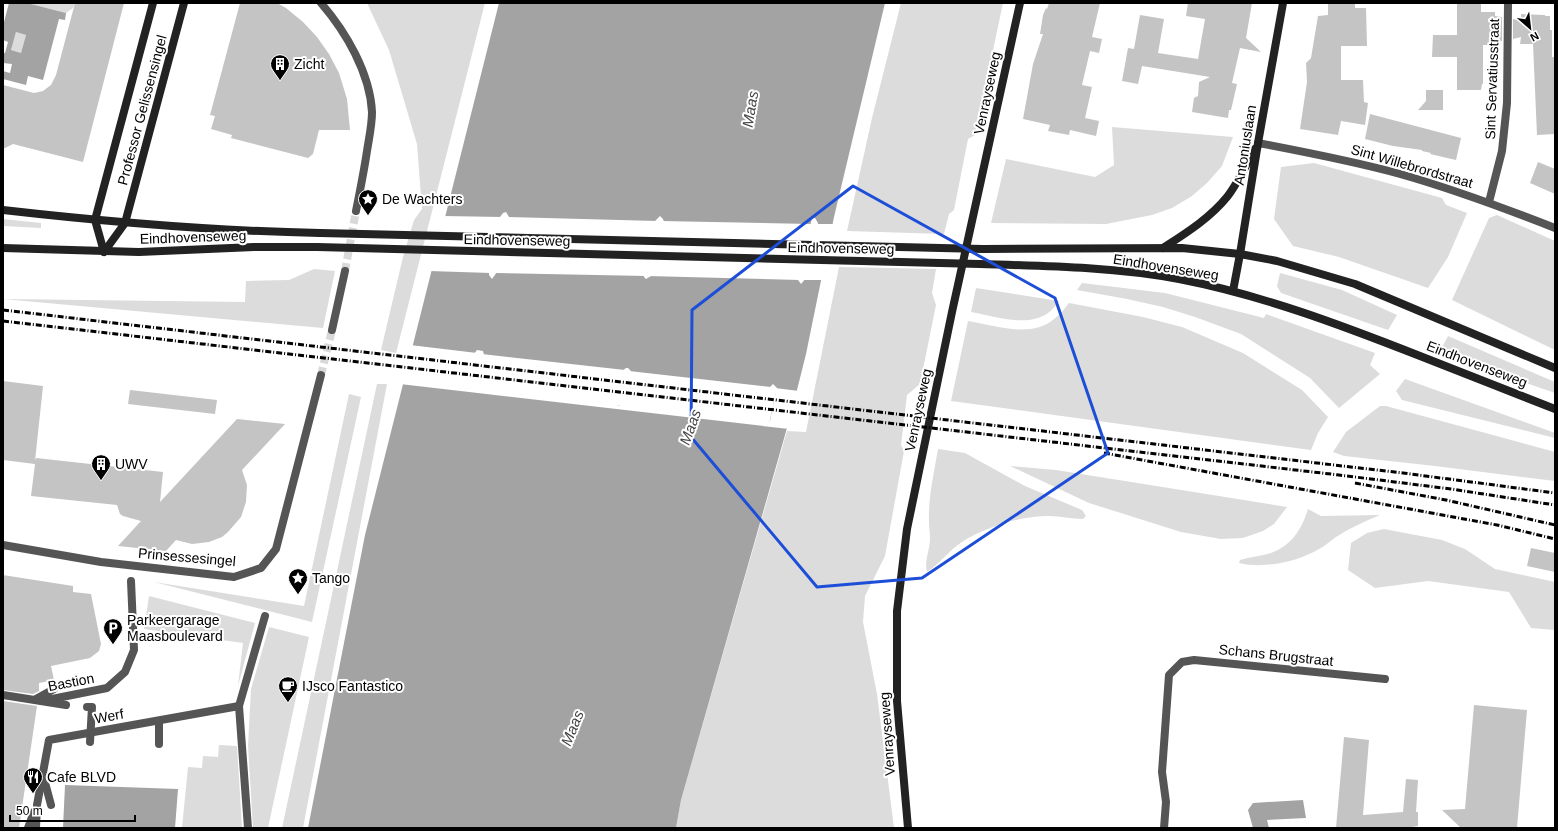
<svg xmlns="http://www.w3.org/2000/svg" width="1558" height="831" font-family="Helvetica,sans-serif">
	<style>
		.green { fill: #dcdcdc }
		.water { fill: #a3a3a3; fill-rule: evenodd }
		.pier { fill: #fff }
		.building { fill: #c4c4c4 }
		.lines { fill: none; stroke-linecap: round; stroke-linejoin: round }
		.street-tunnel { stroke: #d9d9d9; stroke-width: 8; stroke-dasharray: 8 4; stroke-linecap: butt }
		.street { stroke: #555; stroke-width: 8 }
		.secondary { stroke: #222; stroke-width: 8 }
		.rail { stroke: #000; stroke-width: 3; stroke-dasharray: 6 2 1 2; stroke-linecap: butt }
		.secondary-bridge { stroke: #222; stroke-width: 8 }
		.marked { fill: none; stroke: #1d4ed8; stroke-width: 3; stroke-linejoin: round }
		.labels { text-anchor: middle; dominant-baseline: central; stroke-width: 4; stroke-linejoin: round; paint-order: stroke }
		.poi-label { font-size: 14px; fill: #000; stroke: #fff; text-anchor: start }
		.street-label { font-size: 14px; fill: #000; stroke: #fff }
		.water-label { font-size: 15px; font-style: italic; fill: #444; stroke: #fff }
	</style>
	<rect width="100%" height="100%" fill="#fff"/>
	<g class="green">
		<polygon points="27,3 75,3 73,8 66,13"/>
		<polygon points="367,3 485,3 396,353 381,350 403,257 414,220 422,209 417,144 389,50"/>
		<polygon points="901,3 1003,3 975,135 968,139 954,210 949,214 944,234 847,231 872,118"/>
		<polygon points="16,32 26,35 21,53 11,50"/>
		<polygon points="1112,127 1233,137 1222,166 1207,183 1192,196 1172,208 1152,215 1106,224 991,223 1006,159 1095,177 1114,165"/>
		<polygon points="1314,163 1442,198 1446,205 1467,213 1448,257 1428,288 1339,257 1293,246 1274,219 1281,167"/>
		<polygon points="1497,215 1555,241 1555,350 1452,300 1489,218"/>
		<polygon points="3,219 41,223 41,228 3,226"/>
		<polygon points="839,267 936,269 932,293 936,305 920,384 907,395 901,445 904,451 885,556 865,596 863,622 877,694 894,828 676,828 681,800 787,431 806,432"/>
		<polygon points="314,269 335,271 323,328 3,299 245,302 246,281 289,280"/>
		<polygon points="1280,273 1342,290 1397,315 1388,330 1281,293 1277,286"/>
		<polygon points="1082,283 1165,293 1264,318 1266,314 1375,353 1370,365 1380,374 1339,408 1310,378 1241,334 1195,317 1163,307 1127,299 1077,290"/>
		<path d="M976,288L1059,301C1056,305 1052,310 1048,313C1026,328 994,316 971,312Z"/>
		<path d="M1069,303L1143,317L1182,327L1243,353L1302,390L1328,417L1318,433L1311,450L951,401L968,321C994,325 1031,339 1054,319C1060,315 1065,308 1069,303Z"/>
		<polygon points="1448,336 1555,382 1555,393 1439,353"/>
		<polygon points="1405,379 1555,433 1555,438 1402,400 1396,391"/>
		<polygon points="377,384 387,384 303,828 282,828"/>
		<polygon points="349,394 361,397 312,622 154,582 304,606"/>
		<polygon points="1380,406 1386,406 1555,452 1555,481 1435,466 1344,456 1333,452 1346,432"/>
		<path d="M938,449L965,453L1025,486L1082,510L1086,516L1083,519C1072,519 1060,516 1049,516C1020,516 986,527 962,542C949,550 940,564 927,572C924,561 930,550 930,538C930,533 929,528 929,523C928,498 934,473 938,449Z"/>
		<polygon points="1010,466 1056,470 1287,507 1274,524 1263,531 1243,538 1221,539 1181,532 1089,503"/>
		<path d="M1308,509L1321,516L1380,515C1365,521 1350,528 1336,537C1330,541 1325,546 1319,549C1297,562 1264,569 1239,563L1240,560C1250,557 1261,556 1271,553C1291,546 1302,529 1308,509Z"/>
		<polygon points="1384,529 1442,540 1465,549 1495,569 1555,582 1555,630 1531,628 1509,592 1428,581 1375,588 1348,570 1351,543 1367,533"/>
		<polygon points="149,596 255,623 238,686 243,643 144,629"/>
		<polygon points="269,627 309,637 268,828 253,828 248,746 251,689"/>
		<polygon points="219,745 237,746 242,828 182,828 188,767 202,768 203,756 218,757"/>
	</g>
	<g class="water">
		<path d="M9,3H27L66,13L65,20L59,19L43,80L28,76L26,85L3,79V71L10,73L12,64L3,63V53H5L8,42L3,40V26ZM16,32L26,35L21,53L11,50Z"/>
		<path d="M499,3H885L834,217L806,354L791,414L681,800L676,828H308L365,535ZM506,212L509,217L497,272L492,279L489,275V271L500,217L503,213ZM660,216L663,219L664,222L651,276L646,279L644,277L643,272L655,221ZM812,218H815L818,223L806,278L801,284L798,280V276ZM477,350L483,351L484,355L475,390L468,388L473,355ZM626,368H628L631,371L622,406L615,405L621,372ZM773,384L777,388L769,424L762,423L768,389Z"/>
		<polygon points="65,785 178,789 175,828 63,828"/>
		<polygon points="1303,800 1306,818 1267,820 1269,828 1253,828 1248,810 1253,803"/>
	</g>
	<g class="pier">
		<polygon points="443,216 503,217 491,273 429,271"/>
		<polygon points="507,217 657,221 646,276 495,273"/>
		<polygon points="661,221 811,224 800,280 647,276 650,273"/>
		<polygon points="816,224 835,224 823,280 803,280"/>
		<polygon points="410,345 477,353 470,385 470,388 473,389 475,386 482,358 482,354 625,370 616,402 617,405 619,406 621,404 629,378 629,371 771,387 769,390 763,420 764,422 768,423 770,421 776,391 775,388 799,391 789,429 400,384"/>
	</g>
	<g class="building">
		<polygon points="75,3 124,3 83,162 13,144 3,149 3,85 34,93 43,91 51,85 56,75"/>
		<polygon points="240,3 277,3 286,8 303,22 317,37 329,54 339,73 347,99 350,130 319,130 313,154 308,158 231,138 232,135 211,129 215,116 210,115"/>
		<polygon points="1049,3 1100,3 1092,37 1102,39 1099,53 1090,51 1082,85 1092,87 1085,118 1099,121 1096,136 1070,130 1069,135 1048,131 1050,125 1023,119 1033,64 1043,34 1040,34 1043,15 1046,8 1047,9"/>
		<polygon points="1188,3 1252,3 1246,38 1261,52 1240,48 1232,83 1237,84 1231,110 1229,110 1228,118 1192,112 1194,98 1198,96 1199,82 1210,77 1142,66 1138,84 1122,81 1128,48 1134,49 1140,15 1164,19 1158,53 1198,59 1205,19 1186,16"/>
		<polygon points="1328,3 1355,3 1355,8 1366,8 1367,46 1341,46 1341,80 1363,80 1364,102 1368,103 1365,125 1341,121 1338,135 1300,129 1307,82 1306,63 1311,58 1318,16 1328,15"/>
		<polygon points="1457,3 1481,3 1481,12 1495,12 1495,16 1502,17 1502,41 1495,42 1495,45 1483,45 1483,84 1482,84 1481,90 1457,90 1457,57 1432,57 1433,35 1457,35"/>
		<polygon points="1521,14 1545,15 1545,16 1550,16 1550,30 1552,30 1552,57 1555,57 1555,134 1537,135 1533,44 1520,44 1521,37 1513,39 1513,19 1521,21"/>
		<polygon points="1426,90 1443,90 1443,110 1418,110 1426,101"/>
		<polygon points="1370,114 1461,138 1456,160 1430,154 1431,153 1422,151 1422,150 1393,146 1365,139"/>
		<polygon points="1538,162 1555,169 1555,194 1530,183"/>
		<polygon points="3,381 43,386 35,461 36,458 163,472 160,502 237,419 285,424 242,470 247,485 246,502 241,517 228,532 222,537 209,542 192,544 176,540 166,551 118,546 141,521 123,516 120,514 117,505 31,496 35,464 3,460"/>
		<polygon points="130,390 217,400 215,414 128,404"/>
		<polygon points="1531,548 1555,553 1555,572 1527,566"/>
		<polygon points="3,575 73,586 73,592 91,594 101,644 99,651 90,658 51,666 54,680 39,683 39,691 33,694 3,690"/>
		<polygon points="3,701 37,706 19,828 3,828"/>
		<polygon points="1474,705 1527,710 1517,828 1461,828 1442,810 1465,809"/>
		<polygon points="1344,737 1369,740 1363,815 1403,812 1406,779 1418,780 1416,812 1418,812 1418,826 1406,828 1336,828"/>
	</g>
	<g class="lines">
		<g class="street-tunnel">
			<polyline points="345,271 356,211"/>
			<polyline points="321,375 332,330"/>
		</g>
		<g class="street">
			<path d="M321,3C346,32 370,73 372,112C372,125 369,138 367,151C364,171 360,191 356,211"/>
			<path d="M1258,143C1305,152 1353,161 1400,174C1453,189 1504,208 1555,228"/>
			<polyline points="1489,202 1502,151 1507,103 1508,3"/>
			<polyline points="332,330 345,271"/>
			<polyline points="3,545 101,562 234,577 261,568 276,549 321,375"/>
			<polyline points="3,695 66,705"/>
			<polyline points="36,699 54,689"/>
			<polyline points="42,701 107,688 125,672 134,650 131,581"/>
			<polyline points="87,707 92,707 90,742"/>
			<polyline points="159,744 159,721"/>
			<polyline points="43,775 51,805"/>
			<polyline points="28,828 34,812"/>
			<polyline points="36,828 37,805 49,740 239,706"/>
			<polyline points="248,828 239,706 265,616"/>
			<polyline points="1164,828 1166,802 1162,772 1169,675 1182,662 1194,660 1385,679"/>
		</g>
		<g class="secondary">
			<path d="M3,210C108,222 214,231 320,233"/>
			<polyline points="3,248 139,252 254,247 317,247"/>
			<path d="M1163,248C1186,233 1210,218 1227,197C1238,183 1246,165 1255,149"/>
			<polyline points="983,249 1182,248 1240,254 1277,261 1355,284 1555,368"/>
			<polyline points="104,252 125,223 184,3"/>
			<polyline points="104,252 95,220 153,3"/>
			<path d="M980,264C1046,266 1114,267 1179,279C1262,295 1341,325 1420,356C1465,374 1510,391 1555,409"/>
			<polyline points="1233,291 1240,254 1258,143 1283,3"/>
			<polyline points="908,828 897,701 897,611 907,529 952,312 1020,3"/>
		</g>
		<g class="rail">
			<polyline points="3,310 1403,473 1555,493"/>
			<polyline points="3,321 1339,475 1451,489 1555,505"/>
			<polyline points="1104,453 1497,525 1555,539"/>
			<polyline points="1355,483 1446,500 1555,525"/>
		</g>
		<g class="secondary-bridge">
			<polyline points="320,233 983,249"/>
			<polyline points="317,247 980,264"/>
		</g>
	</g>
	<path class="marked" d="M853,186L1055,298L1108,453L922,578L817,587L691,437L692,310Z"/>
	<defs>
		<g id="building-pin" transform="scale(1)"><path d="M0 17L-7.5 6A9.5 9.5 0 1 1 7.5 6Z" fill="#000" stroke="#fff"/><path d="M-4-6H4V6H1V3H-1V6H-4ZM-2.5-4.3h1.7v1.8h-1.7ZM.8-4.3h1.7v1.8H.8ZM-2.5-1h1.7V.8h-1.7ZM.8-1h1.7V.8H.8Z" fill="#fff"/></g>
		<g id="sight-pin" transform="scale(1)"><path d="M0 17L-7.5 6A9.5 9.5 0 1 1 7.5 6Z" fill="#000" stroke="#fff"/><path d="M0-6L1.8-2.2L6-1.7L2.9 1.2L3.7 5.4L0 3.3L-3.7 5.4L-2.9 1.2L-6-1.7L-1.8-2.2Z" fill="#fff"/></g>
		<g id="parking-pin" transform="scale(1)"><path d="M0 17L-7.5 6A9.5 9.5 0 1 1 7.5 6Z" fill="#000" stroke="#fff"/><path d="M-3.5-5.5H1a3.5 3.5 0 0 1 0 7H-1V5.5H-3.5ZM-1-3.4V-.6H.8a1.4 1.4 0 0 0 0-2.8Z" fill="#fff"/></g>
		<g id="cafe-pin" transform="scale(1)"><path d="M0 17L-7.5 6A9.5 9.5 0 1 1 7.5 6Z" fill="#000" stroke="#fff"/><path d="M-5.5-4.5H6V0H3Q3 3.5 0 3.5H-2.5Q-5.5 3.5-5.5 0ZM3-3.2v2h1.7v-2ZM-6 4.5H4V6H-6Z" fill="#fff"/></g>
		<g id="restaurant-pin" transform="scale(1)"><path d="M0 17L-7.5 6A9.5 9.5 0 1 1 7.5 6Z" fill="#000" stroke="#fff"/><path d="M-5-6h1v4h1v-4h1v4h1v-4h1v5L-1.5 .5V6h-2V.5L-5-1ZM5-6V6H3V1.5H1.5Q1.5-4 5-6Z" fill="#fff"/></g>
	</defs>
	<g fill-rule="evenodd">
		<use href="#building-pin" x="280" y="64"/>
		<use href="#sight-pin" x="368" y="199"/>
		<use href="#building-pin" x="101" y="464"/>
		<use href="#sight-pin" x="298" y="578"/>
		<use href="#parking-pin" x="113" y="628"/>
		<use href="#cafe-pin" x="288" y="686"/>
		<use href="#restaurant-pin" x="33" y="777"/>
	</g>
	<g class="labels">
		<g class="poi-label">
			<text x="294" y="64">Zicht</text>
			<text x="382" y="199">De Wachters</text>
			<text x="115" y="464">UWV</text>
			<text x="312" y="578">Tango</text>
			<text x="127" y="620">Parkeergarage<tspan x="127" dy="16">Maasboulevard</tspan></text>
			<text x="302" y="686">IJsco Fantastico</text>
			<text x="47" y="777">Cafe BLVD</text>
		</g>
		<g class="street-label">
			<text transform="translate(1492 79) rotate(-88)">Sint Servatiusstraat</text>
			<text transform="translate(987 93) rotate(-78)">Venrayseweg</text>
			<text transform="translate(142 110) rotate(-75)">Professor Gelissensingel</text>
			<text transform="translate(1245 145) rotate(-81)">Antoniuslaan</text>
			<text transform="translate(1412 166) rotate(16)">Sint Willebrordstraat</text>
			<text transform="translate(193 237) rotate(-2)">Eindhovenseweg</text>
			<text transform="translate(517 240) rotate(1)">Eindhovenseweg</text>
			<text transform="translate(841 248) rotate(1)">Eindhovenseweg</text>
			<text transform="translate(1166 267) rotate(9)">Eindhovenseweg</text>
			<text transform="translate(1477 364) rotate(21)">Eindhovenseweg</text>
			<text transform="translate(918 410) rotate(-78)">Venrayseweg</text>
			<text transform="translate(187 557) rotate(5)">Prinsessesingel</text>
			<text transform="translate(1276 655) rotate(6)">Schans Brugstraat</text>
			<text transform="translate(71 682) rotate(-11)">Bastion</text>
			<text transform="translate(109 716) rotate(-10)">Werf</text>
			<text transform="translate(887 734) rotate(-94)">Venrayseweg</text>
		</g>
		<g class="water-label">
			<text transform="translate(750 109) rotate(-81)">Maas</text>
			<text transform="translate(690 427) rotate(-70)">Maas</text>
			<text transform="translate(572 728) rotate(-68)">Maas</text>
		</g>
	</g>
	<rect width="1558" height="831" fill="none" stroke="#000000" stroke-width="8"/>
	<g transform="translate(1530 28) rotate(152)" stroke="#ffffff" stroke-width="3" paint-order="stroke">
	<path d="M0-3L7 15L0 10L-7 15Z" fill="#000000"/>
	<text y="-6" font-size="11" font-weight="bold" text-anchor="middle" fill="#000000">N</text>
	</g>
	<path d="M10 815v6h125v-6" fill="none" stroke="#000000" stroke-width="2"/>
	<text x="16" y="815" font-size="12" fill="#000000" stroke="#ffffff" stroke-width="3" paint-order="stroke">50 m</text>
</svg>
